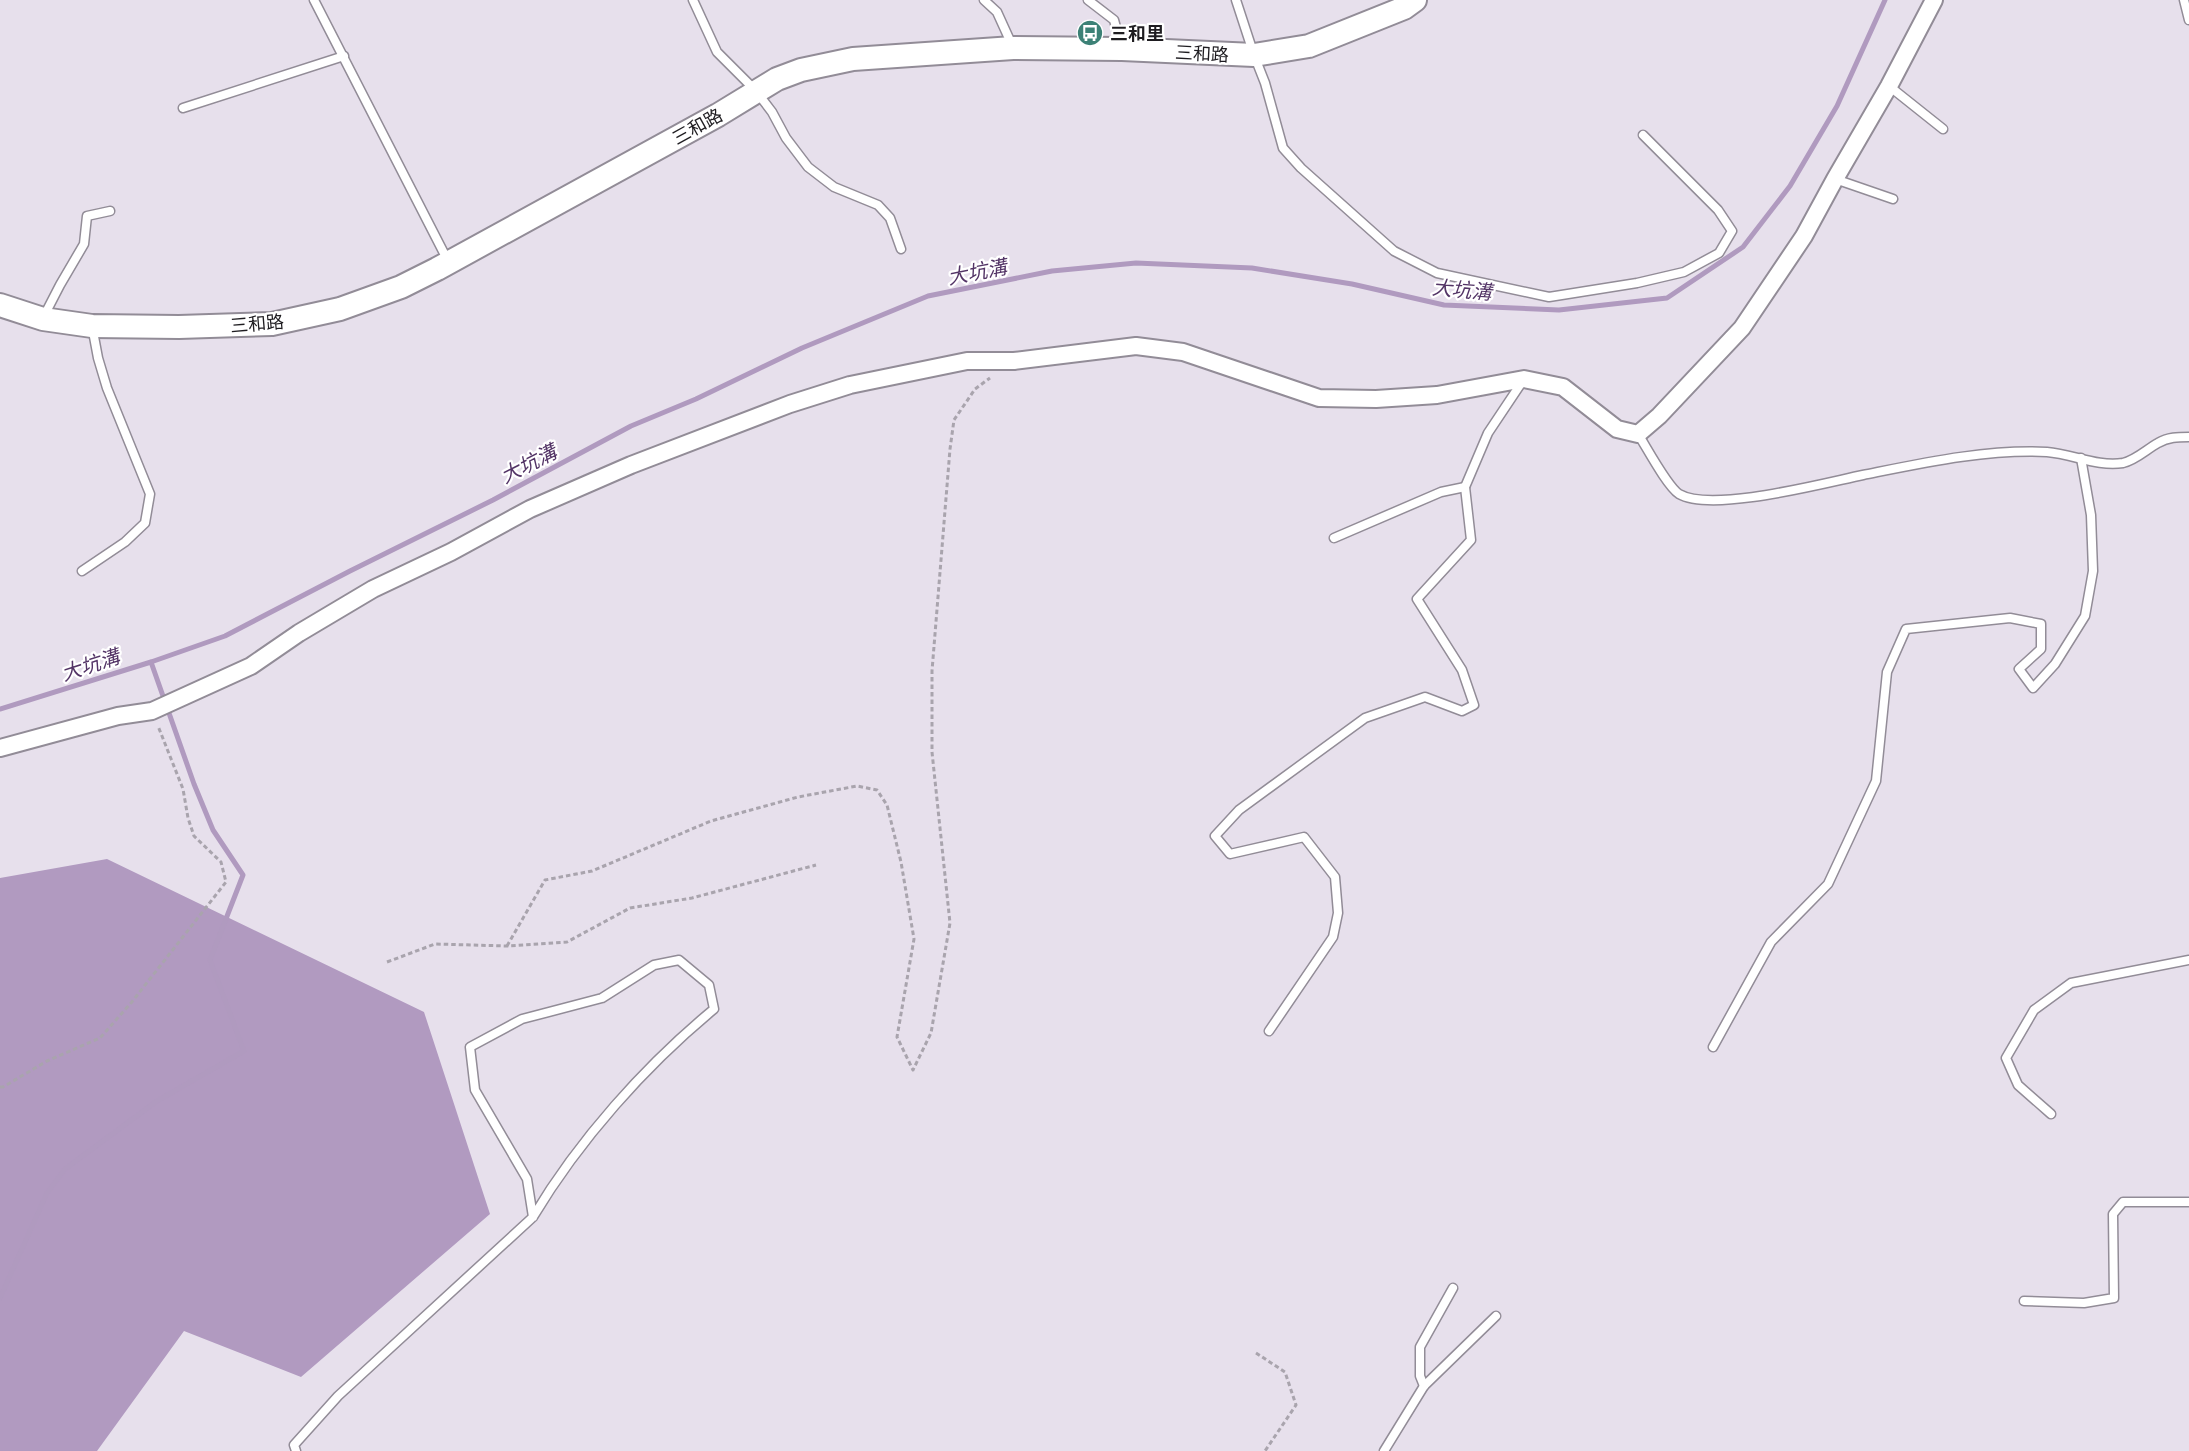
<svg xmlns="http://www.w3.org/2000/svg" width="2189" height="1451" font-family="Lato,'Noto Sans TC',sans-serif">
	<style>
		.forest { fill: #b19ac0 }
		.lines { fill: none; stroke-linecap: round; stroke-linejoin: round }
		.stream { stroke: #b09abf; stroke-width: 5 }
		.lane-casing { stroke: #928c97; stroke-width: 11 }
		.street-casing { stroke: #928c97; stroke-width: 20 }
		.secondary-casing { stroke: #928c97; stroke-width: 26 }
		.path { stroke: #a9a4ad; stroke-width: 3; stroke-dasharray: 4.5 3; stroke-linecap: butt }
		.lane { stroke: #fff; stroke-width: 8 }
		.street { stroke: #fff; stroke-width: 16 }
		.secondary { stroke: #fff; stroke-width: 22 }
		.labels { text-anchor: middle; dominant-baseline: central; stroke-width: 4.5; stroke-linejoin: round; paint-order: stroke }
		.poi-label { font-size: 18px; font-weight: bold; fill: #1e1c20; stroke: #fff; text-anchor: start }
		.street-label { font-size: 18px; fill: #1e1c20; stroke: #fff }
		.water-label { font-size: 20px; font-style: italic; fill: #533466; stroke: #fff }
	</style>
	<rect width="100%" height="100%" fill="#e7e0ec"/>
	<polygon class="forest" points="107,859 424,1012 490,1214 301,1377 184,1331 97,1451 0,1451 0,878"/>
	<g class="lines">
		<g class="stream">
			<polyline points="0,709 151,662 225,636 350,571 493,500 631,426 696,399 802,348 928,296 1052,271 1136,263 1252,268 1352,284 1444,305 1559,310 1667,298 1743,247 1790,186 1837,106 1885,0"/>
			<polyline points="0,1298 47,1193 65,1169 157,1101 244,1051 210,960 243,875 213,830 194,784 151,662"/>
		</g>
		<g class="lane-casing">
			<g id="lane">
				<polyline points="314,0 449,263"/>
				<polyline points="693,0 717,52 756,91 772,112 786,138 808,167 834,187 878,205 890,218 901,249"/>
				<polyline points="984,0 997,12 1012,45"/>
				<polyline points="1088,0 1114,20 1122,49"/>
				<polyline points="1236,0 1254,55 1265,83 1283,148 1301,168 1394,251 1437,273 1549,297 1637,283 1684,272 1719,253 1732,231 1718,210 1643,135"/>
				<polyline points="2184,0 2189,20"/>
				<polyline points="1889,86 1943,129"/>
				<polyline points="183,108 344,56"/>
				<polyline points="1835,179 1893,199"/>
				<polyline points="44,316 60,285 84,244 87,216 110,211"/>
				<path d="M1638,434C1647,448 1667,486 1679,494C1712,513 1824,483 1863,475C1923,463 1986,449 2047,452C2073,454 2097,467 2123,463C2136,460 2147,449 2158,443C2168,437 2178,437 2189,437"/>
				<polyline points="1334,538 1441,492 1465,487"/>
				<polyline points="82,571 125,542 145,523 150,494 107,388 98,358 92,326"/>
				<polyline points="1269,1031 1333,937 1338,913 1335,877 1304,837 1230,854 1215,836 1239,810 1365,718 1425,697 1462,711 1474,705 1462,670 1417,599 1471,540 1465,487 1488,433 1524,379"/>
				<polyline points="1713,1047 1771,942 1828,884 1876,781 1887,672 1906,629 2010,618 2041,624 2041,649 2019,669 2033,688 2055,664 2085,616 2093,571 2091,515 2081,458"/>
				<polyline points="2051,1114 2018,1085 2006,1058 2034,1010 2071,983 2189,960"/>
				<polyline points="2024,1301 2084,1303 2114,1298 2113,1214 2123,1202 2189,1202"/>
				<polyline points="1424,1386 1420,1376 1420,1347 1453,1288"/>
				<path d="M296,1451L294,1445L338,1396L533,1217C579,1140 645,1066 714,1009L709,985L679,960L654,965L602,998L522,1019L470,1047L475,1090L527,1179L533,1217"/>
				<polyline points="1384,1451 1424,1386 1496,1316"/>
			</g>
		</g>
		<g class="street-casing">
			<polyline id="street" points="0,748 118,716 152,711 251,666 299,633 373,589 451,552 530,509 631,465 790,404 850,385 967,361 1014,361 1136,346 1183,352 1319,398 1376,399 1437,395 1524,379 1563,387 1617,429 1638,434 1659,416 1742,328 1804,236 1835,179 1889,86 1934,0"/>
		</g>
		<g class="secondary-casing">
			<polyline id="secondary" points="0,305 43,319 92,326 179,327 272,324 340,309 401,287 437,269 718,115 777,79 801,70 853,59 1013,48 1122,49 1254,55 1309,46 1404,8 1415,0"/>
		</g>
		<g class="path">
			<polyline points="507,946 545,880 592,871 711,821 798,797 857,786 877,790 887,805 901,862 914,939 897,1037 913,1070 931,1033 950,923 932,752 932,671 950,449 954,420 975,389 990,378"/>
			<polyline points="387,962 435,944 507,946 567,942 630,908 692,898 816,865"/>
			<polyline points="0,1087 3,1087 47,1061 100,1038 131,1003 226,882 221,862 194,836 188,818 183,789 158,726"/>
			<polyline points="1256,1353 1285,1372 1296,1405 1265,1451"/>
		</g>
		<use href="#lane" class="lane"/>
		<use href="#street" class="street"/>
		<use href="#secondary" class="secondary"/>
	</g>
	<defs>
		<g id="bus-disc" transform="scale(1.35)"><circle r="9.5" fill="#3c8176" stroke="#fff"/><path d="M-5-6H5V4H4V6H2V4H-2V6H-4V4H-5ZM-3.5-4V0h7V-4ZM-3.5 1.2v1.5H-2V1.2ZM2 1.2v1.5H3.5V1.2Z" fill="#fff"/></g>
	</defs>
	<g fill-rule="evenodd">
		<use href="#bus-disc" x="1090" y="33"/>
	</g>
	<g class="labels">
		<g class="poi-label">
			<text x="1110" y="33">三和里</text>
		</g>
		<g class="street-label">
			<text transform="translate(1202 53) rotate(3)">三和路</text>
			<text transform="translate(697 126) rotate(-29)">三和路</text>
			<text transform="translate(257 323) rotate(-5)">三和路</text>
		</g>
		<g class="water-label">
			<text transform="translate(977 271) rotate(-11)">大坑溝</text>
			<text transform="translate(1462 289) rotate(5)">大坑溝</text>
			<text transform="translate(528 463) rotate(-27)">大坑溝</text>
			<text transform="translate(90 664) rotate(-18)">大坑溝</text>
		</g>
	</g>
</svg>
